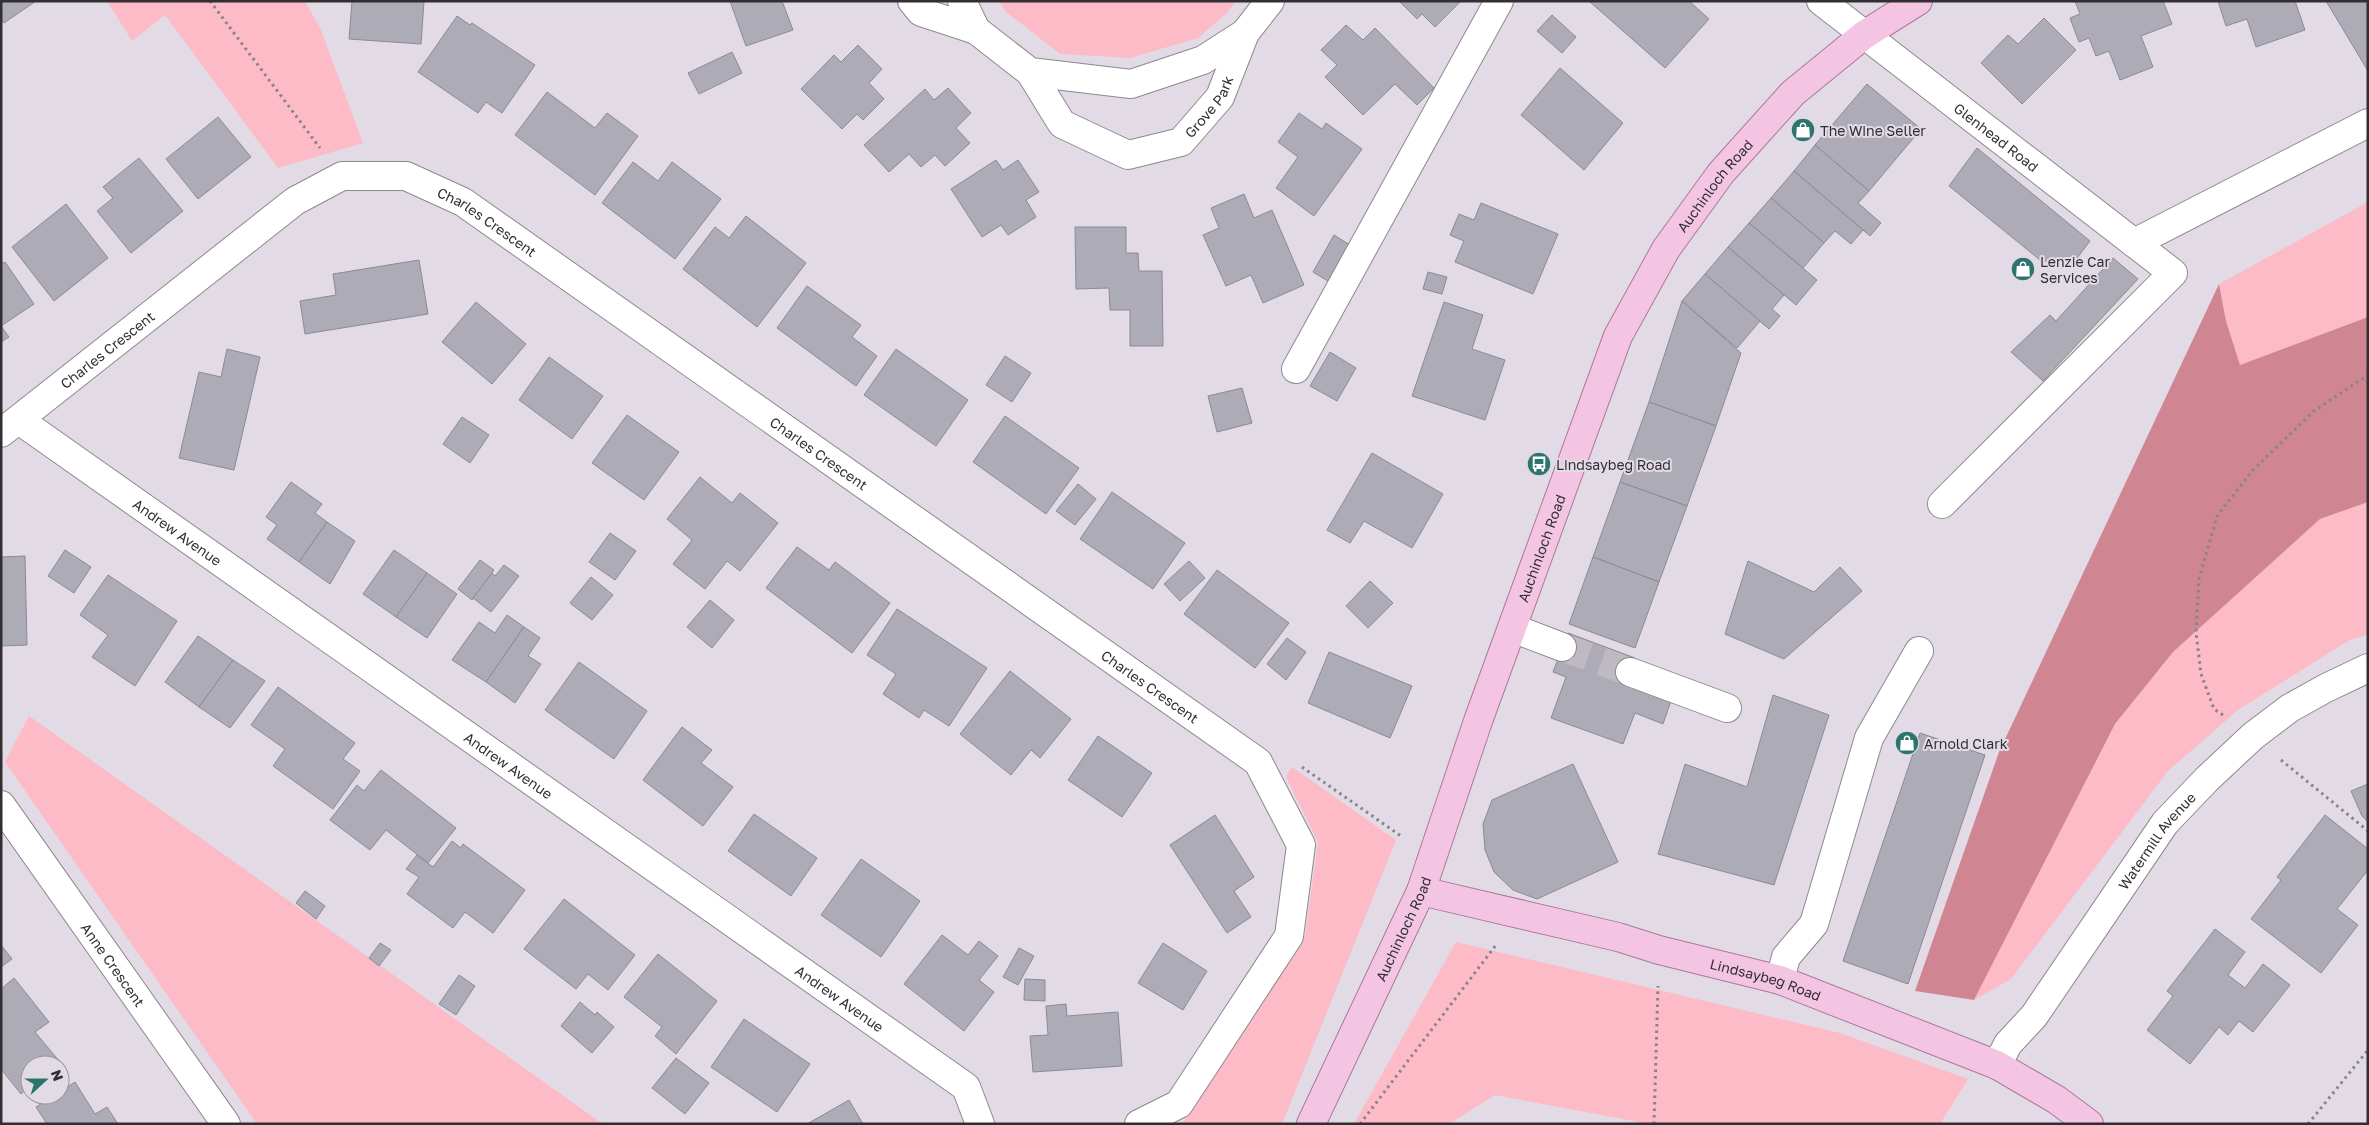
<svg xmlns="http://www.w3.org/2000/svg" width="2369" height="1125" font-family="'Golos Text',sans-serif">
	<style>
		.green { fill: #fcbbc6 }
		.forest { fill: #d08593 }
		.building { fill: #acabb6; stroke: #8b8a95 }
		.lines { fill: none; stroke-linecap: round; stroke-linejoin: round }
		.minor-tunnel { stroke: #bfb9c1; stroke-width: 28; stroke-dasharray: 28 14; stroke-linecap: butt }
		.minor-casing { stroke: #8e8891; stroke-width: 30 }
		.major-casing { stroke: #ac7899; stroke-width: 30 }
		.path { stroke: #88838a; stroke-width: 3; stroke-dasharray: 2.5 4; stroke-linecap: butt }
		.minor { stroke: #fff; stroke-width: 28 }
		.major { stroke: #f4c5e3; stroke-width: 28 }
		.labels { text-anchor: middle; dominant-baseline: central; stroke-width: 4; stroke-linejoin: round; paint-order: stroke }
		.street-label { font-size: 14px; fill: #322f33; stroke: #e2dbe5 }
		.poi-label { font-size: 14px; fill: #322f33; stroke: #e2dbe5; text-anchor: start }
	</style>
	<rect width="100%" height="100%" fill="#e2dbe5"/>
	<g class="green">
		<polygon points="107,1 305,1 321,30 363,143 278,168 165,15 132,41"/>
		<polygon points="999,1 1236,1 1226,14 1198,38 1130,58 1060,54 1005,11"/>
		<polygon points="2368,202 2368,317 2240,365 2226,321 2219,284"/>
		<polygon points="2368,502 2368,634 2348,641 2238,710 2168,771 2011,979 1974,1000 2115,724 2173,652 2320,519"/>
		<polygon points="29,716 603,1124 257,1124 5,762"/>
		<polygon points="1292,767 1396,840 1282,1124 1182,1124 1305,937 1318,842 1286,777"/>
		<polygon points="1456,942 1840,1033 1968,1079 1940,1124 1639,1124 1639,1122 1495,1095 1449,1124 1354,1124"/>
	</g>
	<polygon class="forest" points="2219,284 2226,321 2240,365 2368,317 2368,502 2320,519 2173,652 2115,724 1974,1000 1915,991 1999,752"/>
	<g class="building">
		<polygon points="1,1 36,1 4,23 1,18"/>
		<polygon points="352,1 424,1 421,44 349,39"/>
		<polygon points="730,1 782,1 793,30 746,46"/>
		<polygon points="1399,1 1461,1 1435,27 1422,14 1417,19"/>
		<polygon points="1589,1 1689,1 1709,19 1665,68"/>
		<polygon points="2075,1 2163,1 2172,24 2141,36 2153,67 2120,80 2109,51 2096,56 2089,38 2079,42 2070,18 2080,14"/>
		<polygon points="2218,1 2295,1 2305,30 2256,47 2247,19 2226,26"/>
		<polygon points="2326,1 2368,1 2368,71"/>
		<polygon points="1552,15 1576,37 1562,53 1537,31"/>
		<polygon points="457,16 470,25 472,23 535,65 502,113 486,102 478,113 418,72"/>
		<polygon points="2044,18 2076,50 2022,104 1981,63 2008,35 2018,44"/>
		<polygon points="1346,25 1363,40 1375,28 1434,88 1417,105 1395,84 1363,115 1325,77 1337,65 1321,50"/>
		<polygon points="858,45 882,69 869,83 884,99 863,120 857,114 842,129 801,89 834,55 841,62"/>
		<polygon points="732,52 742,73 699,94 688,73"/>
		<polygon points="1560,68 1623,123 1584,170 1521,115"/>
		<polygon points="1867,84 1921,129 1869,191 1815,145"/>
		<polygon points="948,88 971,113 956,128 970,143 945,166 935,155 921,167 909,154 889,172 864,145 925,89 934,100"/>
		<polygon points="547,92 595,128 607,113 638,136 595,195 515,135"/>
		<polygon points="1299,113 1322,129 1326,123 1362,149 1314,216 1276,188 1298,157 1278,142"/>
		<polygon points="218,117 251,157 198,199 166,159"/>
		<polygon points="1815,145 1869,191 1858,203 1881,223 1870,236 1794,171"/>
		<polygon points="1977,148 2090,241 2071,266 2040,260 1949,186"/>
		<polygon points="139,158 183,211 131,253 97,211 113,198 103,187"/>
		<polygon points="996,160 1003,170 1018,160 1039,192 1026,200 1036,217 1008,235 1001,225 982,237 951,189"/>
		<polygon points="633,162 658,181 672,162 721,199 675,259 602,203"/>
		<polygon points="1794,171 1863,230 1851,244 1835,231 1824,243 1771,198"/>
		<polygon points="1244,194 1254,218 1272,210 1304,285 1263,303 1251,275 1226,286 1203,235 1219,228 1211,208"/>
		<polygon points="1771,198 1824,243 1803,268 1749,223"/>
		<polygon points="1481,203 1558,234 1533,294 1455,262 1464,241 1450,235 1459,214 1474,220"/>
		<polygon points="66,204 108,258 54,301 12,247"/>
		<polygon points="746,216 806,263 757,327 683,269 715,227 729,238"/>
		<polygon points="1749,223 1817,280 1796,305 1728,247"/>
		<polygon points="1075,227 1126,227 1126,253 1138,253 1139,271 1162,271 1163,346 1130,346 1130,310 1110,310 1109,288 1076,289"/>
		<polygon points="1334,235 1358,250 1336,286 1313,272"/>
		<polygon points="1728,247 1784,295 1772,309 1780,316 1769,329 1705,274"/>
		<polygon points="2113,258 2138,279 2043,381 2011,352 2050,315 2056,321"/>
		<polygon points="419,260 428,314 305,334 300,301 336,295 333,274"/>
		<polygon points="5,262 34,304 1,326 9,337 1,342 1,264"/>
		<polygon points="1428,272 1447,277 1442,294 1423,289"/>
		<polygon points="1705,274 1760,321 1737,348 1682,301"/>
		<polygon points="807,286 861,325 852,337 877,356 856,386 777,328"/>
		<polygon points="1682,301 1741,353 1716,426 1649,402"/>
		<polygon points="476,302 526,344 492,384 442,342"/>
		<polygon points="1444,302 1483,315 1472,349 1505,360 1485,420 1412,396"/>
		<polygon points="227,349 260,357 234,470 179,458 199,372 221,377"/>
		<polygon points="896,349 968,400 936,446 864,395"/>
		<polygon points="1330,352 1356,368 1337,401 1310,386"/>
		<polygon points="1005,356 1031,373 1012,402 986,385"/>
		<polygon points="549,357 603,396 572,439 519,400"/>
		<polygon points="1242,388 1252,423 1217,432 1208,396"/>
		<polygon points="1649,402 1716,426 1687,506 1620,482"/>
		<polygon points="627,415 679,452 644,500 592,463"/>
		<polygon points="1005,416 1079,468 1046,514 973,462"/>
		<polygon points="462,417 489,435 470,463 443,444"/>
		<polygon points="1372,453 1443,494 1412,548 1364,521 1350,543 1327,530"/>
		<polygon points="700,477 732,503 740,493 778,523 740,571 727,561 705,589 673,564 692,540 667,519"/>
		<polygon points="291,482 322,504 315,513 327,522 299,562 267,539 277,525 266,517"/>
		<polygon points="1620,482 1687,506 1659,582 1593,557"/>
		<polygon points="1078,484 1096,499 1075,525 1056,511"/>
		<polygon points="1112,492 1185,543 1153,589 1080,539"/>
		<polygon points="327,522 355,541 330,584 299,562"/>
		<polygon points="610,533 636,551 615,580 589,562"/>
		<polygon points="797,547 829,570 835,562 890,603 852,653 766,588"/>
		<polygon points="65,550 91,567 74,593 48,576"/>
		<polygon points="394,550 427,573 396,617 363,594"/>
		<polygon points="25,556 27,645 1,646 1,557"/>
		<polygon points="1593,557 1659,582 1635,648 1569,624"/>
		<polygon points="480,560 494,570 472,600 458,589"/>
		<polygon points="1189,561 1205,578 1180,601 1164,584"/>
		<polygon points="1748,561 1814,592 1840,567 1862,591 1784,659 1725,634"/>
		<polygon points="504,565 519,576 491,612 473,598 492,573 495,576"/>
		<polygon points="1217,570 1289,623 1255,668 1184,614"/>
		<polygon points="427,573 457,594 427,638 396,617"/>
		<polygon points="108,575 177,621 135,686 92,657 108,635 80,615"/>
		<polygon points="591,577 613,595 592,620 570,603"/>
		<polygon points="1370,581 1393,603 1368,628 1346,606"/>
		<polygon points="710,600 734,620 712,648 687,627"/>
		<polygon points="897,609 987,668 949,726 924,710 919,718 883,694 896,674 867,655"/>
		<polygon points="507,615 524,627 486,682 452,660 479,622 495,633"/>
		<polygon points="524,627 540,638 528,656 541,664 515,703 486,682"/>
		<polygon points="1568,633 1635,658 1626,682 1672,698 1663,724 1635,713 1623,744 1551,718 1566,677 1553,672"/>
		<polygon points="198,636 233,660 199,707 165,682"/>
		<polygon points="1287,638 1306,652 1286,680 1267,664"/>
		<polygon points="1329,652 1412,686 1390,738 1308,703"/>
		<polygon points="233,660 265,681 230,728 199,707"/>
		<polygon points="579,662 647,711 614,759 545,710"/>
		<polygon points="1010,671 1071,719 1040,758 1031,750 1011,775 960,734"/>
		<polygon points="278,687 355,743 343,759 360,771 333,809 273,766 285,749 251,725"/>
		<polygon points="1773,695 1829,715 1774,885 1658,854 1685,764 1747,787"/>
		<polygon points="682,727 712,750 701,763 733,787 703,826 643,780"/>
		<polygon points="1920,733 1985,755 1908,984 1843,961"/>
		<polygon points="1098,736 1152,773 1122,817 1068,780"/>
		<polygon points="1573,764 1618,862 1537,899 1513,890 1494,872 1485,850 1483,824 1492,800"/>
		<polygon points="381,770 456,828 428,863 386,830 370,850 330,820 357,785 364,791"/>
		<polygon points="2368,784 2368,822 2362,816 2351,791"/>
		<polygon points="754,814 817,858 791,896 728,851"/>
		<polygon points="1215,815 1254,877 1234,891 1251,917 1227,933 1170,845"/>
		<polygon points="2325,815 2368,849 2368,870 2337,909 2358,925 2321,973 2251,919 2281,880 2277,877"/>
		<polygon points="452,841 461,848 463,844 525,890 493,933 465,912 453,928 407,894 419,877 406,869 417,855 433,867"/>
		<polygon points="861,859 920,901 881,957 821,915"/>
		<polygon points="305,891 325,906 316,919 296,903"/>
		<polygon points="564,899 635,955 608,990 588,974 576,989 524,949"/>
		<polygon points="2215,929 2245,952 2228,975 2245,988 2263,964 2290,985 2253,1032 2239,1021 2228,1035 2219,1027 2190,1064 2147,1030 2173,996 2167,991"/>
		<polygon points="942,935 968,955 979,941 998,956 979,980 994,992 964,1031 904,984"/>
		<polygon points="380,943 391,950 379,966 369,958"/>
		<polygon points="1163,943 1207,971 1183,1010 1138,983"/>
		<polygon points="1,945 12,959 1,967"/>
		<polygon points="1019,948 1034,956 1018,985 1003,977"/>
		<polygon points="658,954 717,1001 676,1054 655,1036 662,1027 624,997"/>
		<polygon points="459,975 475,986 456,1015 439,1004"/>
		<polygon points="14,978 49,1022 35,1032 60,1062 56,1065 30,1065 30,1086 21,1094 1,1069 1,989"/>
		<polygon points="1025,979 1045,980 1045,1001 1024,1000"/>
		<polygon points="580,1002 595,1015 597,1012 614,1027 592,1053 561,1026"/>
		<polygon points="1066,1004 1067,1016 1118,1012 1122,1066 1033,1072 1030,1036 1048,1035 1046,1006"/>
		<polygon points="744,1019 810,1064 777,1112 711,1067"/>
		<polygon points="676,1058 709,1083 685,1114 652,1088"/>
		<polygon points="75,1082 95,1114 107,1107 118,1124 47,1124 36,1107 55,1095 60,1095 60,1092"/>
		<polygon points="849,1100 863,1124 807,1124"/>
	</g>
	<g class="lines">
		<polyline class="minor-tunnel" points="1562,647 1630,672"/>
		<g class="minor-casing">
			<g id="minor">
				<polyline points="912,1 921,12 976,30"/>
				<polyline points="962,1 976,30 1030,72 1131,84 1203,60 1245,33 1270,1"/>
				<path id="s1" d="M1821,1L2173,273L1942,504"/>
				<path id="s2" d="M1030,72L1062,124L1128,155L1181,142L1220,97L1245,33"/>
				<polyline points="2134,243 2368,123"/>
				<polyline points="1296,369 1499,1"/>
				<path id="s3" d="M19,420L966,1087L980,1124"/>
				<path id="s4" d="M1,433L295,201L342,176H406L463,202L1258,762L1301,845L1289,936L1179,1104L1139,1124"/>
				<polyline points="1512,628 1562,647"/>
				<polyline points="1630,672 1727,708"/>
				<path id="s5" d="M1,805L226,1124"/>
				<polyline points="1780,980 1786,957 1814,924 1869,738 1919,651"/>
				<path id="s6" d="M1997,1065L2008,1044L2034,1016L2165,823L2207,779L2253,736L2290,708L2326,688L2368,668"/>
			</g>
		</g>
		<g class="major-casing">
			<g id="major">
				<path id="s7" d="M1421,891L1618,937L1659,950L1780,980L1997,1065L2057,1100L2089,1124"/>
				<path id="s8" d="M1311,1124L1421,891L1478,721L1618,336L1666,249L1721,173L1793,93L1864,35L1918,1"/>
			</g>
		</g>
		<g class="path">
			<polyline points="210,1 320,148"/>
			<polyline points="2223,715 2214,709 2201,674 2196,632 2199,579 2217,516 2253,470 2314,411 2368,375"/>
			<polyline points="2281,760 2368,831"/>
			<polyline points="1302,767 1401,836"/>
			<polyline points="1360,1124 1496,945"/>
			<polyline points="1654,1124 1658,986"/>
			<polyline points="2308,1124 2368,1050"/>
		</g>
		<use href="#minor" class="minor"/>
		<use href="#major" class="major"/>
	</g>
	<defs>
		<g id="shop-disc" transform="scale(1.25)"><circle r="9.5" fill="#2c746d" stroke="#e2dbe5"/><path d="M-5-2.5h2.3a2.7 3.5 0 0 1 5.4 0H5L5.5 6h-11ZM-1.5-2.5h3a1.5 2.3 0 0 0-3 0Z" fill="#fff"/></g>
		<g id="bus-disc" transform="scale(1.25)"><circle r="9.5" fill="#2c746d" stroke="#e2dbe5"/><path d="M-5-6H5V4H4V6H2V4H-2V6H-4V4H-5ZM-3.5-4V0h7V-4ZM-3.5 1.2v1.5H-2V1.2ZM2 1.2v1.5H3.5V1.2Z" fill="#fff"/></g>
	</defs>
	<g fill-rule="evenodd">
		<use href="#shop-disc" x="1803" y="130"/>
		<use href="#shop-disc" x="2023" y="269"/>
		<use href="#bus-disc" x="1539" y="464"/>
		<use href="#shop-disc" x="1907" y="743"/>
	</g>
	<g class="labels">
		<g class="street-label">
			<text stroke="none"><textPath href="#s2" startOffset="234">Grove Park</textPath></text>
			<text stroke="none"><textPath href="#s1" startOffset="222">Glenhead Road</textPath></text>
			<text stroke="none"><textPath href="#s8" startOffset="1026">Auchinloch Road</textPath></text>
			<text stroke="none"><textPath href="#s4" startOffset="585">Charles Crescent</textPath></text>
			<text stroke="none"><textPath href="#s4" startOffset="135">Charles Crescent</textPath></text>
			<text stroke="none"><textPath href="#s4" startOffset="990">Charles Crescent</textPath></text>
			<text stroke="none"><textPath href="#s3" startOffset="194">Andrew Avenue</textPath></text>
			<text stroke="none"><textPath href="#s8" startOffset="621">Auchinloch Road</textPath></text>
			<text stroke="none"><textPath href="#s4" startOffset="1395">Charles Crescent</textPath></text>
			<text stroke="none"><textPath href="#s3" startOffset="599">Andrew Avenue</textPath></text>
			<text stroke="none"><textPath href="#s6" startOffset="276">Watermill Avenue</textPath></text>
			<text stroke="none"><textPath href="#s8" startOffset="216">Auchinloch Road</textPath></text>
			<text stroke="none"><textPath href="#s5" startOffset="195">Anne Crescent</textPath></text>
			<text stroke="none"><textPath href="#s7" startOffset="356">Lindsaybeg Road</textPath></text>
			<text stroke="none"><textPath href="#s3" startOffset="1004">Andrew Avenue</textPath></text>
		</g>
		<g class="poi-label">
			<text x="1820" y="130">The Wine Seller</text>
			<text x="2040" y="261">Lenzie Car<tspan x="2040" dy="16">Services</tspan></text>
			<text x="1556" y="464">Lindsaybeg Road</text>
			<text x="1924" y="743">Arnold Clark</text>
		</g>
	</g>
	<rect width="2369" height="1125" fill="none" stroke="#322f33" stroke-width="5"/>
	<g transform="translate(45 1080) rotate(69)"><circle r="24" fill="#e2dbe5" stroke="#9c969e"/>
	<path d="M0-4L9 19L0 12L-9 19Z" fill="#2c746d"/>
	<text y="-8" font-size="14" font-weight="bold" text-anchor="middle" fill="#322f33">N</text>
	</g>
</svg>
